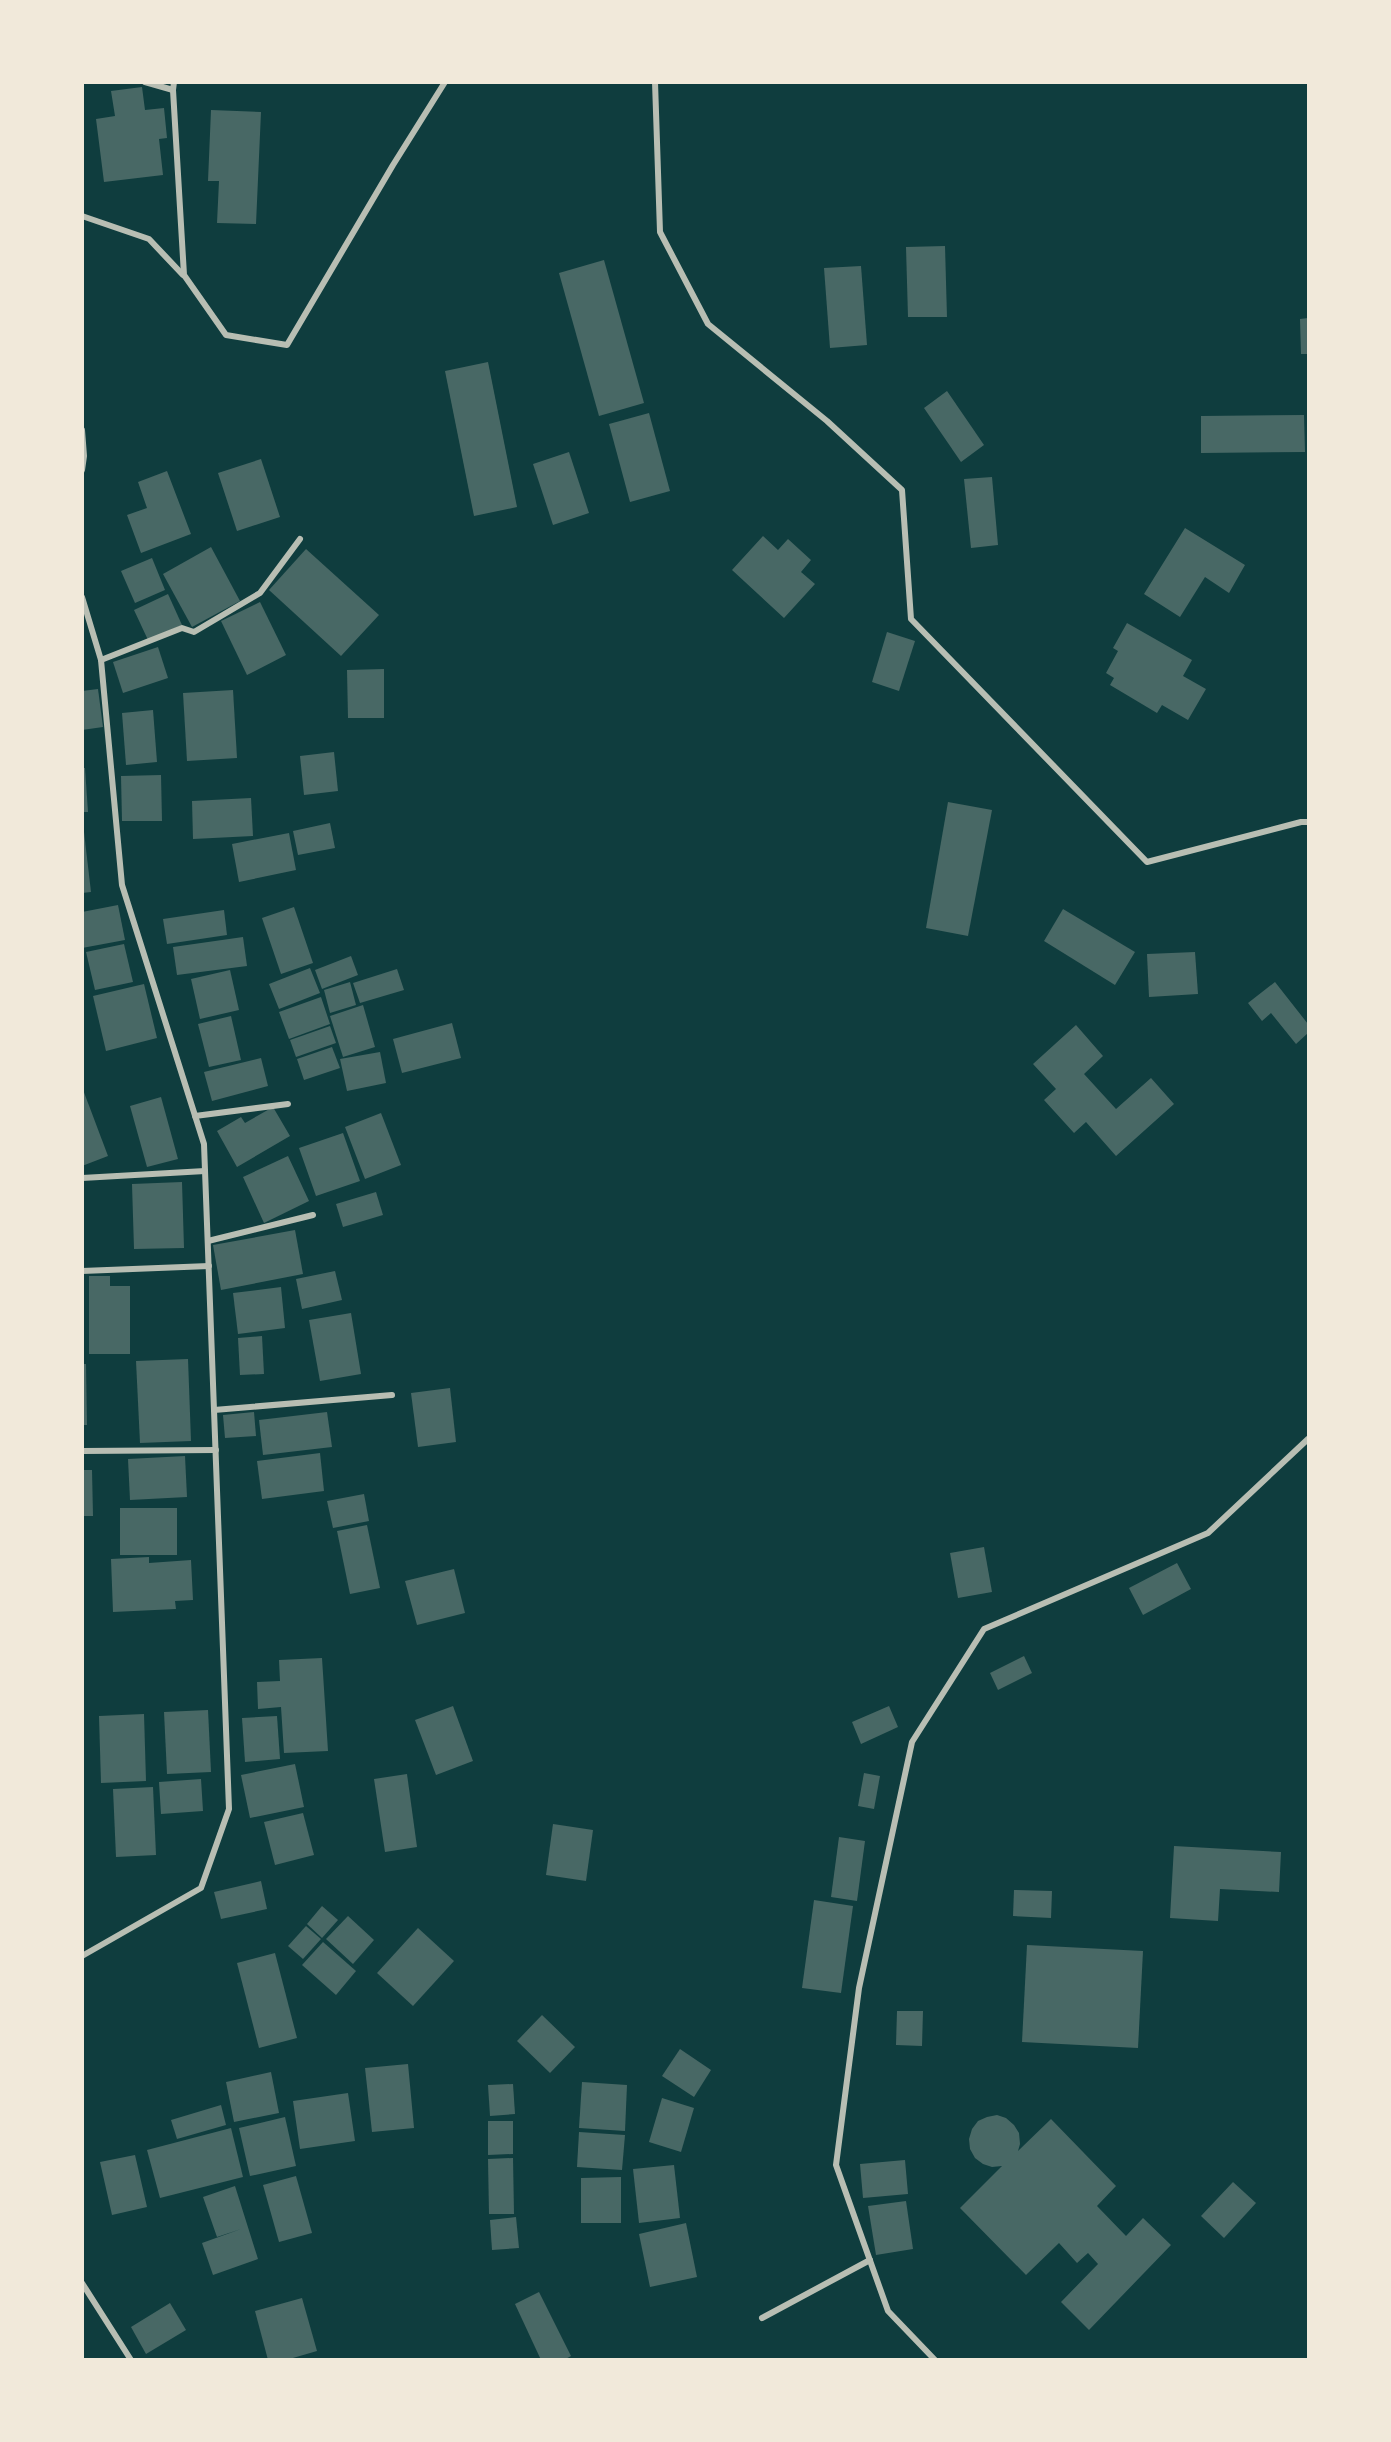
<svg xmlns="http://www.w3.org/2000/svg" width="1391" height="2442" font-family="'PT Sans Narrow',sans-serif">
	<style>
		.building { fill: #486865 }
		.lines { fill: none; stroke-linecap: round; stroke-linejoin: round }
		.minor { stroke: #b8beb3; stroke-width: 6 }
	</style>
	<rect width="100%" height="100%" fill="#0f3d3e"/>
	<g class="building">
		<polygon points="142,87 145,110 164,108 167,138 159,139 163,175 104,182 96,119 115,116 111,91"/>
		<polygon points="211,110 261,112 256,224 217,223 219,181 208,181"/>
		<polygon points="945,246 947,317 908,317 906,247"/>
		<polygon points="604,260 644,403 599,416 559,273"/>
		<polygon points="861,266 867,345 830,348 824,268"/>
		<polygon points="1308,318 1308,354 1301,354 1300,319"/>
		<polygon points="488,362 517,507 474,516 445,371"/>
		<polygon points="947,391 984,445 961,462 924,408"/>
		<polygon points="649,413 670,491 630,502 609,424"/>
		<polygon points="1304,415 1305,452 1201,453 1201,416"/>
		<polygon points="569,452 589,513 553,525 533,464"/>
		<polygon points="261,459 280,517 237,531 218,473"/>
		<polygon points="167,471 191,534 141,553 127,515 147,508 138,482"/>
		<polygon points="992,477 998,545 971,548 964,479"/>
		<polygon points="1185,528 1245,565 1229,593 1205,577 1180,617 1144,594"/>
		<polygon points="763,536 778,550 788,539 811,560 801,572 815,584 784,618 732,570"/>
		<polygon points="211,547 240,601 192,627 163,574"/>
		<polygon points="306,549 379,615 341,656 269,590"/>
		<polygon points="152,558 165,590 135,603 121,571"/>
		<polygon points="168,594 182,625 148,640 134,610"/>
		<polygon points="260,602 286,655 247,675 221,621"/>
		<polygon points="1127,623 1192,660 1183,676 1206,689 1188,720 1162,705 1157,713 1110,685 1114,678 1106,673 1118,651 1113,648"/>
		<polygon points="887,632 915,641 899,691 872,682"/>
		<polygon points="158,647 168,678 123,693 113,662"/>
		<polygon points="384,669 384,718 348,718 347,670"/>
		<polygon points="98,689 103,727 82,730 82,691"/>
		<polygon points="233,690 237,758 187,761 183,693"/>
		<polygon points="153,710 157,762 126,765 122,713"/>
		<polygon points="334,752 338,791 304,795 300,756"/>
		<polygon points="82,768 85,768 88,812 82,812"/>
		<polygon points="161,775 162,821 122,821 121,776"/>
		<polygon points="251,798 253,836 193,839 192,801"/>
		<polygon points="948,802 992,810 968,936 926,928"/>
		<polygon points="330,823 335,848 298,855 293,831"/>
		<polygon points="84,832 91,892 82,893 82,833"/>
		<polygon points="289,833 296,870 239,882 232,844"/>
		<polygon points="118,905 125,940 82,948 82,912"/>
		<polygon points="294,907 313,963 281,974 262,918"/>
		<polygon points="1063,909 1135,952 1115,985 1044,941"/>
		<polygon points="224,910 227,935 167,944 163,919"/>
		<polygon points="243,937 247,966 177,975 173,947"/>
		<polygon points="124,944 133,982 95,990 86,952"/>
		<polygon points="1195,952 1198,994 1149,997 1147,954"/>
		<polygon points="351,956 358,975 322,989 315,970"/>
		<polygon points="310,968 320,993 279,1009 269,984"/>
		<polygon points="397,969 404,990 360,1003 353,983"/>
		<polygon points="230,970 239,1010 200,1019 191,979"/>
		<polygon points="350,982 356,1005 330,1013 324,990"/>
		<polygon points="1275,982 1308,1024 1308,1033 1296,1044 1271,1013 1262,1021 1248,1003"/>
		<polygon points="144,984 157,1038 106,1051 93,996"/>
		<polygon points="321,997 330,1024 289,1039 279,1012"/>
		<polygon points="363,1005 375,1047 343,1057 330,1016"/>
		<polygon points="231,1016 241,1060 209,1067 198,1024"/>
		<polygon points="452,1023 461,1058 402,1073 393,1039"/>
		<polygon points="1076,1025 1103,1056 1084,1074 1116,1109 1151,1078 1174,1104 1116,1156 1086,1122 1074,1133 1044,1100 1056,1089 1033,1064"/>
		<polygon points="330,1026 336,1043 296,1057 290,1040"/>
		<polygon points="332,1047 340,1068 304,1080 297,1059"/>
		<polygon points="380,1052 386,1083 347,1091 340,1059"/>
		<polygon points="261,1058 268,1086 212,1101 204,1072"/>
		<polygon points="82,1087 108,1156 82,1166"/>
		<polygon points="161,1097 178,1159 147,1167 130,1106"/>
		<polygon points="273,1107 290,1136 237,1167 217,1131 241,1117 245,1123"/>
		<polygon points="381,1113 401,1165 365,1179 345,1127"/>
		<polygon points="343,1133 360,1181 316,1196 299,1148"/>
		<polygon points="288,1156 309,1201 264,1223 243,1177"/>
		<polygon points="182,1182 184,1248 134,1249 132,1184"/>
		<polygon points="376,1192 383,1215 343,1227 336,1204"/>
		<polygon points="295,1230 303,1274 221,1290 213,1245"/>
		<polygon points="335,1271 342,1300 302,1309 296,1279"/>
		<polygon points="89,1276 110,1276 110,1286 130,1286 130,1354 89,1354"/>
		<polygon points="281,1287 285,1328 238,1334 233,1293"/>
		<polygon points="351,1313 361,1374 320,1381 309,1320"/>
		<polygon points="262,1336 264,1374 240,1375 238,1338"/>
		<polygon points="188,1359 191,1441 140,1443 136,1361"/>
		<polygon points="82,1364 86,1364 87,1425 82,1425"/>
		<polygon points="450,1388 456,1442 418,1447 411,1393"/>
		<polygon points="254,1412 256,1436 225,1438 223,1415"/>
		<polygon points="327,1412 332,1447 263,1455 259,1420"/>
		<polygon points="320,1453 324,1491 262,1499 257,1461"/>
		<polygon points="185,1456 187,1497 130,1500 128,1459"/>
		<polygon points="82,1470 92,1470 93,1516 82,1516"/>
		<polygon points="364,1494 369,1521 333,1528 327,1501"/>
		<rect x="120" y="1508" width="57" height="47"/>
		<polygon points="367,1525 380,1588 350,1594 337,1531"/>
		<polygon points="984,1547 992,1592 958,1598 950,1553"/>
		<polygon points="149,1557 149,1563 191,1560 193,1600 175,1601 176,1609 113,1612 111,1559"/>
		<polygon points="1177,1563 1191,1589 1143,1615 1129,1588"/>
		<polygon points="454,1569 465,1613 417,1625 405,1581"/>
		<polygon points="1024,1656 1032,1673 998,1690 990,1673"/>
		<polygon points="322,1658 328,1751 284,1753 281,1707 258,1709 257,1682 280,1681 279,1660"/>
		<polygon points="453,1706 473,1761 436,1775 415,1720"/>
		<polygon points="889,1706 898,1727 861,1744 852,1722"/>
		<polygon points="208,1710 211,1772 167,1774 164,1712"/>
		<polygon points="144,1714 146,1781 101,1783 99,1716"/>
		<polygon points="277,1716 280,1759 245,1762 242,1718"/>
		<polygon points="295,1764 304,1807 250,1818 241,1775"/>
		<polygon points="864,1773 880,1776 874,1809 858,1806"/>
		<polygon points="407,1774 417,1847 385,1852 374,1779"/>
		<polygon points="201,1779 203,1811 161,1814 159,1782"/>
		<polygon points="153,1787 156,1855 116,1857 113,1789"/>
		<polygon points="303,1813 314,1855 275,1865 264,1822"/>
		<polygon points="553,1824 593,1830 586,1881 546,1875"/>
		<polygon points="839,1837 865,1841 857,1901 831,1897"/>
		<polygon points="1174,1846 1281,1852 1279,1892 1220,1889 1218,1921 1170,1918"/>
		<polygon points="261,1881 267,1909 221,1919 214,1892"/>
		<polygon points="1014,1890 1052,1891 1051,1918 1013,1916"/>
		<polygon points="814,1900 853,1906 841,1993 802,1988"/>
		<polygon points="322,1906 338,1920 322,1938 307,1924"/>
		<polygon points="348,1916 374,1940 353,1964 326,1939"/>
		<polygon points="306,1926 321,1939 303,1959 288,1946"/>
		<polygon points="418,1928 454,1961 413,2006 377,1973"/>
		<polygon points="323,1942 356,1971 336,1995 302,1965"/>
		<polygon points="1027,1945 1143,1951 1138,2048 1022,2042"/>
		<polygon points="275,1953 297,2038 259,2048 237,1963"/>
		<polygon points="897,2011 923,2011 922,2046 896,2045"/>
		<polygon points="542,2015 575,2047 550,2073 517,2041"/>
		<polygon points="680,2049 711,2070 694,2097 662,2076"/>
		<polygon points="408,2064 414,2128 372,2132 365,2068"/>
		<polygon points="271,2072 279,2113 234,2122 226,2082"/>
		<polygon points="582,2082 627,2085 625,2131 579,2128"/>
		<polygon points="513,2084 515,2114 490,2116 488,2085"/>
		<polygon points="348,2093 355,2141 300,2149 293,2101"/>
		<polygon points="662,2098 694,2108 681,2152 649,2142"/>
		<polygon points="221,2105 226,2125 177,2139 171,2120"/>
		<polygon points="997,2115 1006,2118 1014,2125 1019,2133 1020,2144 1018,2151 1051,2119 1116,2186 1097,2206 1126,2236 1143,2218 1171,2245 1089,2330 1061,2302 1098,2264 1088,2253 1077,2263 1059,2243 1026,2275 960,2208 1002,2166 992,2167 983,2164 975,2158 970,2149 969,2139 972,2129 978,2121 987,2117"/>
		<polygon points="285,2117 296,2166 250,2176 239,2128"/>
		<polygon points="488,2121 513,2121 513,2154 488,2155"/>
		<polygon points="231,2128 243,2177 160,2198 147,2150"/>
		<polygon points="579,2132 625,2135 622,2170 577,2167"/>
		<polygon points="135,2155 147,2207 112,2215 100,2162"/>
		<polygon points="513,2158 514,2214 489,2214 488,2159"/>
		<polygon points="905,2160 908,2194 863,2198 860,2164"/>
		<polygon points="674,2165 680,2218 639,2223 633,2169"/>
		<polygon points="296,2176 312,2233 279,2242 263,2185"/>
		<polygon points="621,2177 621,2223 581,2223 581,2178"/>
		<polygon points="1233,2182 1256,2203 1224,2238 1201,2216"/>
		<polygon points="235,2186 258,2259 213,2275 202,2243 241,2229 217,2237 203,2197"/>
		<polygon points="906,2201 913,2249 876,2255 868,2206"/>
		<polygon points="516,2217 519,2248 492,2250 490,2220"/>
		<polygon points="686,2223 697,2277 650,2287 639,2234"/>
		<polygon points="539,2292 571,2356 564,2360 541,2360 515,2304"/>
		<polygon points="302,2298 317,2351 286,2360 268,2360 255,2311"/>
		<polygon points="170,2303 186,2330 146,2354 131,2327"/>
	</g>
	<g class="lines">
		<g class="minor">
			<polyline points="145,82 173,90"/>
			<polyline points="174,82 173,90 184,275 226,335 287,345 393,165 445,82"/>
			<polyline points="655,82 660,232 708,324 827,421 902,490 911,619 1147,862 1301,822 1308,822"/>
			<polyline points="82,216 149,239 183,275"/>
			<polyline points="82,430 84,456 82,470"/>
			<polyline points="82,597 101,660 122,885 204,1144 229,1809 201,1888 82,1956"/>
			<polyline points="101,660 182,628 194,632 260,593 300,539"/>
			<polyline points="195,1116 288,1104"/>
			<polyline points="82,1178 205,1171"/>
			<polyline points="208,1241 313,1215"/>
			<polyline points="82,1271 209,1266"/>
			<polyline points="214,1410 392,1395"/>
			<polyline points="82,1451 216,1450"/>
			<polyline points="82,2283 131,2360"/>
			<polyline points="762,2318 870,2260"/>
			<polyline points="935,2360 888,2311 836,2165 859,1988 912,1742 984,1629 1208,1533 1308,1439"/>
		</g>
	</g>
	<rect width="1391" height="2442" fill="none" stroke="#f1e9da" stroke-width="168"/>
</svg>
